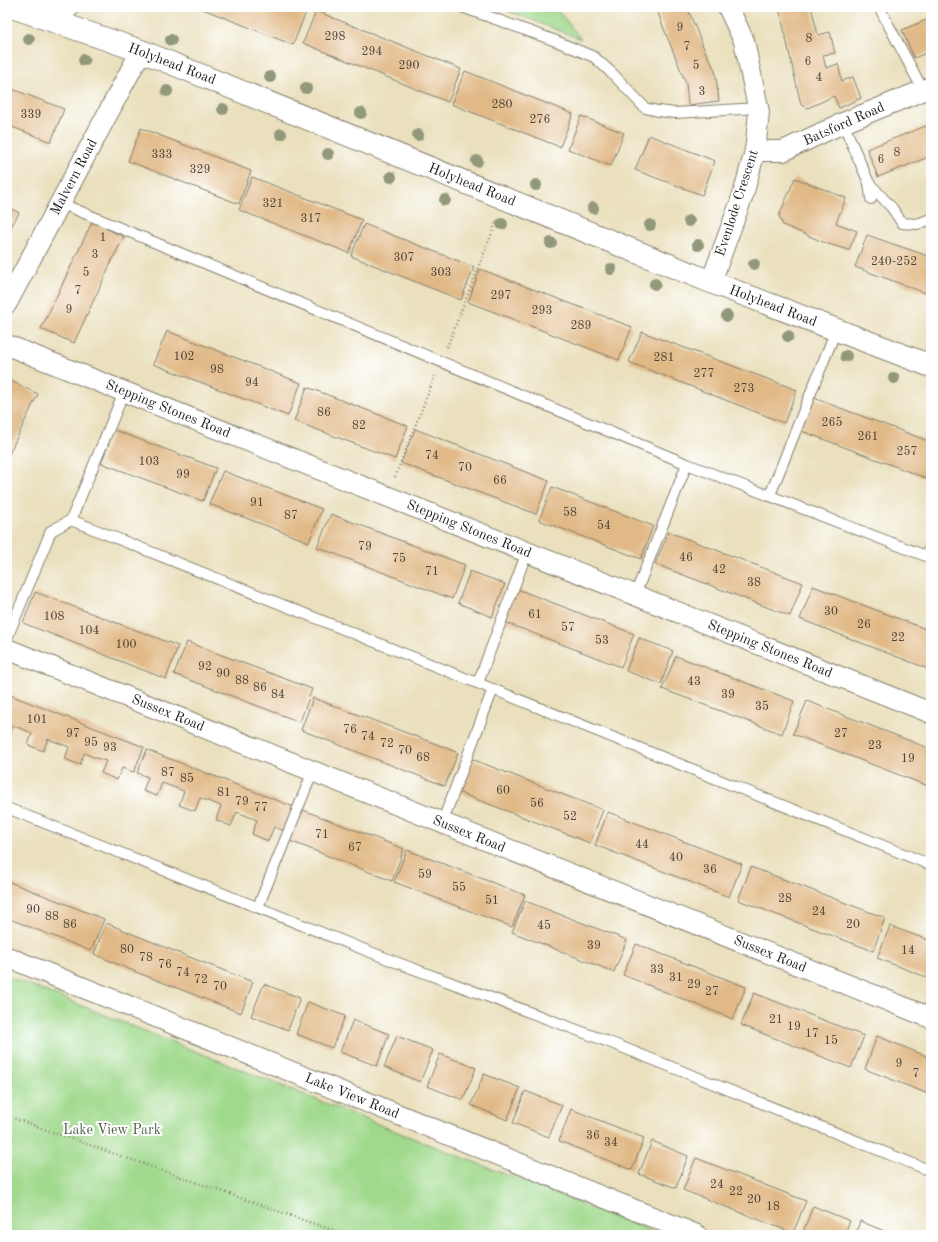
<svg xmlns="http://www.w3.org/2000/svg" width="938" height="1242" font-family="'Old Standard TT',serif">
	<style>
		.green { fill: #9fd98b; stroke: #5e7a54 }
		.building { fill: #e1b987 }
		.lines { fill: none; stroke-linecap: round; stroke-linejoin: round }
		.lane-casing { stroke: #837e6c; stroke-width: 12 }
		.street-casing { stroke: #837e6c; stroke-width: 22 }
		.highway-casing { stroke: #837e6c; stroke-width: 24 }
		.path { stroke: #837e6c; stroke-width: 2.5; stroke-dasharray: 1 3; stroke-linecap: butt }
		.lane { stroke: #fff; stroke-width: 10 }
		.street { stroke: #fff; stroke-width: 20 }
		.highway { stroke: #fff; stroke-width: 22 }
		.tree { fill: #92987a }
		.labels { text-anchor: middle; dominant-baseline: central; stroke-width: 4; stroke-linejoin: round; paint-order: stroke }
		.number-label { font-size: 12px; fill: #4d4337 }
		.street-label { font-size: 14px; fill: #1c1c1c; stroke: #fff }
		.park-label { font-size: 14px; fill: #4a5e43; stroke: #fff }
	</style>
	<rect width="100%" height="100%" fill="#fff"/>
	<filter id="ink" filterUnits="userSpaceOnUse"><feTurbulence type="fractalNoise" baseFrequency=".025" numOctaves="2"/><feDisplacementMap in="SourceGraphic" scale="8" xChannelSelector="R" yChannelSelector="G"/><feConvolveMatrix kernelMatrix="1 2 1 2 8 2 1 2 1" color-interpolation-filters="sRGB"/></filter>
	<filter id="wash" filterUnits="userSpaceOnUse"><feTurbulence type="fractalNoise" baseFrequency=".012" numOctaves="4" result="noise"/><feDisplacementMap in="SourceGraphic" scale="16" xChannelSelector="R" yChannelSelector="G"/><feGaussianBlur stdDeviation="0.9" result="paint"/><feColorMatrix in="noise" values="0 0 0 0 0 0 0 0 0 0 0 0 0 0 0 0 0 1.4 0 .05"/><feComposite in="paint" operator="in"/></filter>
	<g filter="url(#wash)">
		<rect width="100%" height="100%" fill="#eae0bd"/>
		<g class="green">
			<polygon points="498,7 555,7 581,39"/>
			<polygon points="7,976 410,1137 661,1235 7,1235"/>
		</g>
		<g id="blocks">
			<g class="building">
				<polygon points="198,7 293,7 306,12 293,45"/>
				<polygon points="656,7 687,7 705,51 715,70 719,101 688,105 686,83 662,24"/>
				<polygon points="778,7 811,7 818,35 830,32 835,53 823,55 826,68 838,64 842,81 853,77 861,98 839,108 834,96 808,108 801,105 781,16"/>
				<polygon points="316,11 461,69 448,102 303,43"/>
				<polygon points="931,18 931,51 914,58 902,30"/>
				<polygon points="465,71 573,114 560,147 451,104"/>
				<polygon points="7,87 64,109 51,142 7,125"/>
				<polygon points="581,116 624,133 611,166 568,149"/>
				<polygon points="931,124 931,156 878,177 867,149"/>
				<polygon points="141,128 251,171 239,204 128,161"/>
				<polygon points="649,135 715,161 702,195 635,170"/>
				<polygon points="252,177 362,220 349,253 239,210"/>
				<polygon points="795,178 846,198 836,223 857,231 849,250 828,244 783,225 779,216"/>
				<polygon points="7,206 19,213 7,234"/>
				<polygon points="92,222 124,237 115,254 74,343 41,329"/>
				<polygon points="364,224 474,267 461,300 351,256"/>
				<polygon points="867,235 931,257 931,295 855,267"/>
				<polygon points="480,269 632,327 619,360 468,302"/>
				<polygon points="167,331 301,383 288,416 153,364"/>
				<polygon points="642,332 797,390 784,423 629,362"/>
				<polygon points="7,379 38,394 7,458"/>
				<polygon points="307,387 408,426 395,459 294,421"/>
				<polygon points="811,397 931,442 931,480 799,430"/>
				<polygon points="415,429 549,481 536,514 401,463"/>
				<polygon points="114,430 216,468 203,501 101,463"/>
				<polygon points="223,471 322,509 309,542 209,504"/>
				<polygon points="552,487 653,526 641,559 539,520"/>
				<polygon points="331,514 465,565 452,599 317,547"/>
				<polygon points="669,532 803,583 790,616 655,564"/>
				<polygon points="470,571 505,584 492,617 458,603"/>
				<polygon points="813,586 931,631 931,670 800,619"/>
				<polygon points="517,589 634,634 621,667 504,622"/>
				<polygon points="35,592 178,646 166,679 23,623"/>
				<polygon points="639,638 673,651 661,684 626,671"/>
				<polygon points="187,642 312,689 300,722 174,674"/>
				<polygon points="676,656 794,701 782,734 662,689"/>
				<polygon points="7,694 144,747 134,772 122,768 117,780 101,773 106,761 96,758 84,753 80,765 65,759 69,747 48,739 43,751 28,745 32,733 12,725 7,738"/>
				<polygon points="313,698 439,745 458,753 445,786 301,730"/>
				<polygon points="807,701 931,749 931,778 928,786 793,734"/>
				<polygon points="147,750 294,807 285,831 274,827 268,841 252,834 257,820 237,812 231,826 223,823 216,820 221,806 200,798 195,811 179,805 184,791 162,783 157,796 143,791 148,777 137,773"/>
				<polygon points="469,758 603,810 590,843 455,791"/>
				<polygon points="303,810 404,849 392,881 290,841"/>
				<polygon points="608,812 742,864 729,897 595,845"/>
				<polygon points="407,850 525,895 512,927 394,882"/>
				<polygon points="751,867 885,918 873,951 738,900"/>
				<polygon points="7,881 104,919 91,951 7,918"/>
				<polygon points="525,901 627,940 614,972 512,932"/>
				<polygon points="106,923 179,953 253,982 241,1013 131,970 94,954"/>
				<polygon points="890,926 931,941 931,979 877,958"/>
				<polygon points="636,944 746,987 733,1019 623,975"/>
				<polygon points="264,984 300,998 288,1030 251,1016"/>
				<polygon points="754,993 864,1036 851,1068 741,1025"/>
				<polygon points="308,1002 345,1016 332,1048 296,1034"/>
				<polygon points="353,1020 389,1034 377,1066 340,1052"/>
				<polygon points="397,1036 433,1050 420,1082 384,1067"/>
				<polygon points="877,1036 931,1058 931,1095 865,1069"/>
				<polygon points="440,1054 476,1068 463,1100 427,1086"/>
				<polygon points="484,1074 520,1088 507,1120 471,1105"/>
				<polygon points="525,1091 562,1105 549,1137 513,1123"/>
				<polygon points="571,1109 644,1138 632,1170 559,1141"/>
				<polygon points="652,1141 688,1156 676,1188 639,1174"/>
				<polygon points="696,1158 806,1201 793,1233 683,1190"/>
				<polygon points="813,1206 850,1221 844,1235 802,1235"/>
				<polygon points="860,1221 894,1235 855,1235"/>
			</g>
		</g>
	</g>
	<g filter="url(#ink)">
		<use href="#blocks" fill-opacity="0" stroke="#837e6c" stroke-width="1"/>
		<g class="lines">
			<g class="lane-casing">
				<g id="lane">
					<polyline points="462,7 556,41 594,57 613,74 645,108 658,111 675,113 758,108"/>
					<polyline points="879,7 923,90"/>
					<polyline points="843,123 869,183 892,208 902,223 917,224 931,219"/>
					<polyline points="869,183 871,199"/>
					<polyline points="60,203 687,464 931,558"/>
					<polyline points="770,495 836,330"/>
					<polyline points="71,520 931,865"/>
					<polyline points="927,556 931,545"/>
					<polyline points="635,595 687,464"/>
					<polyline points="7,638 51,531 71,520 124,392"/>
					<polyline points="478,683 527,552"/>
					<polyline points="7,808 393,961 609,1042 931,1171"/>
					<polyline points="442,823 493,689"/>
					<polyline points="258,907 313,771"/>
				</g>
			</g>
			<g class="street-casing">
				<g id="street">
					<polyline points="59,24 68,7"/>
					<polyline points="755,151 783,151 843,123 931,87"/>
					<polyline points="711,282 743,195 755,151 759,112 744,41 728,7"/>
					<polyline points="7,303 141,51"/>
					<polyline points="7,345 931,713"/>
					<polyline points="7,649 931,1018"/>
					<polyline points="7,957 697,1235"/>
				</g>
			</g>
			<g class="highway-casing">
				<polyline id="highway" points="12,7 141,51 711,282 931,366"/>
			</g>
			<g class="path">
				<polyline points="447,347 497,220"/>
				<polyline points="395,477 435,376"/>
				<polyline points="7,1116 346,1235"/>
			</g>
			<use href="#lane" class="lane"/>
			<use href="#street" class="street"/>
			<use href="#highway" class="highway"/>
		</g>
		<g class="tree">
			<circle cx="29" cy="39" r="6"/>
			<circle cx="171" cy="40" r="6"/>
			<circle cx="84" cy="60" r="6"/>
			<circle cx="270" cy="77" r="6"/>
			<circle cx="306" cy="88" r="6"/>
			<circle cx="167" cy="91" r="6"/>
			<circle cx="223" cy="109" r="6"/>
			<circle cx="361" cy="113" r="6"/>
			<circle cx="281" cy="134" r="6"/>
			<circle cx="418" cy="135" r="6"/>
			<circle cx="328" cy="154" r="6"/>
			<circle cx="477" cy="161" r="6"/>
			<circle cx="391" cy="177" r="6"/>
			<circle cx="536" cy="185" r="6"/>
			<circle cx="445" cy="200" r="6"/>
			<circle cx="593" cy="208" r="6"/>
			<circle cx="689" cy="221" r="6"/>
			<circle cx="502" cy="224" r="6"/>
			<circle cx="650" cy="225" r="6"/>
			<circle cx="551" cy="243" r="6"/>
			<circle cx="698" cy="245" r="6"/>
			<circle cx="754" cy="264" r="6"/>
			<circle cx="611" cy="269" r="6"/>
			<circle cx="655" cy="284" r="6"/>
			<circle cx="727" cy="316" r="6"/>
			<circle cx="788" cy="336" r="6"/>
			<circle cx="846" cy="356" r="6"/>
			<circle cx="894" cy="378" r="6"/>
		</g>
	</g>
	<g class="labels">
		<g class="number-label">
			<text x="680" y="28">9</text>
			<text x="335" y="37">298</text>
			<text x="809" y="39">8</text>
			<text x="687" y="47">7</text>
			<text x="372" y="52">294</text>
			<text x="808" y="62">6</text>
			<text x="409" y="66">290</text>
			<text x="696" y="66">5</text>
			<text x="819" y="78">4</text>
			<text x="702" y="92">3</text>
			<text x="502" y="105">280</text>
			<text x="31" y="115">339</text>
			<text x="540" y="120">276</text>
			<text x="897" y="153">8</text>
			<text x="162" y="155">333</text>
			<text x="881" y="160">6</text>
			<text x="200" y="170">329</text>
			<text x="273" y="204">321</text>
			<text x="311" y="219">317</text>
			<text x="103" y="238">1</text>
			<text x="95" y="255">3</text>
			<text x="404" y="258">307</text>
			<text x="894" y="262">240-252</text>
			<text x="86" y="273">5</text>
			<text x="441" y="273">303</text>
			<text x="78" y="291">7</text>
			<text x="501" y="296">297</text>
			<text x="69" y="310">9</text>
			<text x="542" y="311">293</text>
			<text x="581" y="326">289</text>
			<text x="184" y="357">102</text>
			<text x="664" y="358">281</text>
			<text x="217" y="370">98</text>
			<text x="704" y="374">277</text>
			<text x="252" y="383">94</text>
			<text x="744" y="389">273</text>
			<text x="324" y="413">86</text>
			<text x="832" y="423">265</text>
			<text x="359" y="426">82</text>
			<text x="868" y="437">261</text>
			<text x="907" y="452">257</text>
			<text x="432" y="456">74</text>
			<text x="149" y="462">103</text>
			<text x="465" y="468">70</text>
			<text x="183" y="475">99</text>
			<text x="500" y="481">66</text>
			<text x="257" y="503">91</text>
			<text x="570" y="513">58</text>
			<text x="291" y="516">87</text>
			<text x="604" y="526">54</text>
			<text x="365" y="547">79</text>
			<text x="686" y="558">46</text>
			<text x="399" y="559">75</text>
			<text x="719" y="570">42</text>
			<text x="432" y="572">71</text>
			<text x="754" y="583">38</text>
			<text x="831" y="612">30</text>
			<text x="535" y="615">61</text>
			<text x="54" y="617">108</text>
			<text x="864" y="625">26</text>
			<text x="568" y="628">57</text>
			<text x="89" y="631">104</text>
			<text x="898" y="638">22</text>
			<text x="602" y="641">53</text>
			<text x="126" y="645">100</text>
			<text x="205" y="667">92</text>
			<text x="223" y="674">90</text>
			<text x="242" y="681">88</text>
			<text x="694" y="682">43</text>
			<text x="260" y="688">86</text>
			<text x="278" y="695">84</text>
			<text x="728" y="695">39</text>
			<text x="762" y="707">35</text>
			<text x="37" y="720">101</text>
			<text x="350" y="730">76</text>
			<text x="73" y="734">97</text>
			<text x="841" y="734">27</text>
			<text x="368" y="737">74</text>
			<text x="91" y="743">95</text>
			<text x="387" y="744">72</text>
			<text x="875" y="746">23</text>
			<text x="110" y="748">93</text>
			<text x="405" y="751">70</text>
			<text x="423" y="758">68</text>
			<text x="908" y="759">19</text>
			<text x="168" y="773">87</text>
			<text x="187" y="779">85</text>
			<text x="503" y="791">60</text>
			<text x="224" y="793">81</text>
			<text x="242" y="802">79</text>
			<text x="537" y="804">56</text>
			<text x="261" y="808">77</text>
			<text x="570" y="817">52</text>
			<text x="322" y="835">71</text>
			<text x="642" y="845">44</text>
			<text x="355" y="848">67</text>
			<text x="676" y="858">40</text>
			<text x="710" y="870">36</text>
			<text x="425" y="875">59</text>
			<text x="459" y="888">55</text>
			<text x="785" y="899">28</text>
			<text x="492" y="901">51</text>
			<text x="33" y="910">90</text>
			<text x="819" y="912">24</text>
			<text x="52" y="917">88</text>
			<text x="70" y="925">86</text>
			<text x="853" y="925">20</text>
			<text x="544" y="926">45</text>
			<text x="594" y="946">39</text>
			<text x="127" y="950">80</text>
			<text x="908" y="951">14</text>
			<text x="146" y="958">78</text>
			<text x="165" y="965">76</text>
			<text x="657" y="970">33</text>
			<text x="183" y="973">74</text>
			<text x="676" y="978">31</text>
			<text x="201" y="980">72</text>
			<text x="694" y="985">29</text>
			<text x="220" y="987">70</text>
			<text x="712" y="992">27</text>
			<text x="776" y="1020">21</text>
			<text x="794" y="1027">19</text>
			<text x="812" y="1034">17</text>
			<text x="831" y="1041">15</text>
			<text x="899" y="1064">9</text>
			<text x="916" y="1074">7</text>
			<text x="593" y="1136">36</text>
			<text x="611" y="1143">34</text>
			<text x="717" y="1185">24</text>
			<text x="736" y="1192">22</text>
			<text x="754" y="1200">20</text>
			<text x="773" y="1207">18</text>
		</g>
		<g class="street-label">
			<text transform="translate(172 64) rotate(21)">Holyhead Road</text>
			<text transform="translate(844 124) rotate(-24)">Batsford Road</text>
			<text transform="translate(74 177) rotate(-62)">Malvern Road</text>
			<text transform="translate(472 185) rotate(22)">Holyhead Road</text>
			<text transform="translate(737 203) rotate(-72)">Evenlode Crescent</text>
			<text transform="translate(773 306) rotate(21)">Holyhead Road</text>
			<text transform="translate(168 409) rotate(22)">Stepping Stones Road</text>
			<text transform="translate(469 529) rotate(22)">Stepping Stones Road</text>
			<text transform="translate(770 649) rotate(22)">Stepping Stones Road</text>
			<text transform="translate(168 713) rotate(22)">Sussex Road</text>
			<text transform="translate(469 834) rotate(22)">Sussex Road</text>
			<text transform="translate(770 954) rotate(22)">Sussex Road</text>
			<text transform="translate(352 1096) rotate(22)">Lake View Road</text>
		</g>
		<g class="park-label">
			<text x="112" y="1130">Lake View Park</text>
		</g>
	</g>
	<rect width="938" height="1242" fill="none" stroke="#fff" stroke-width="24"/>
</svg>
